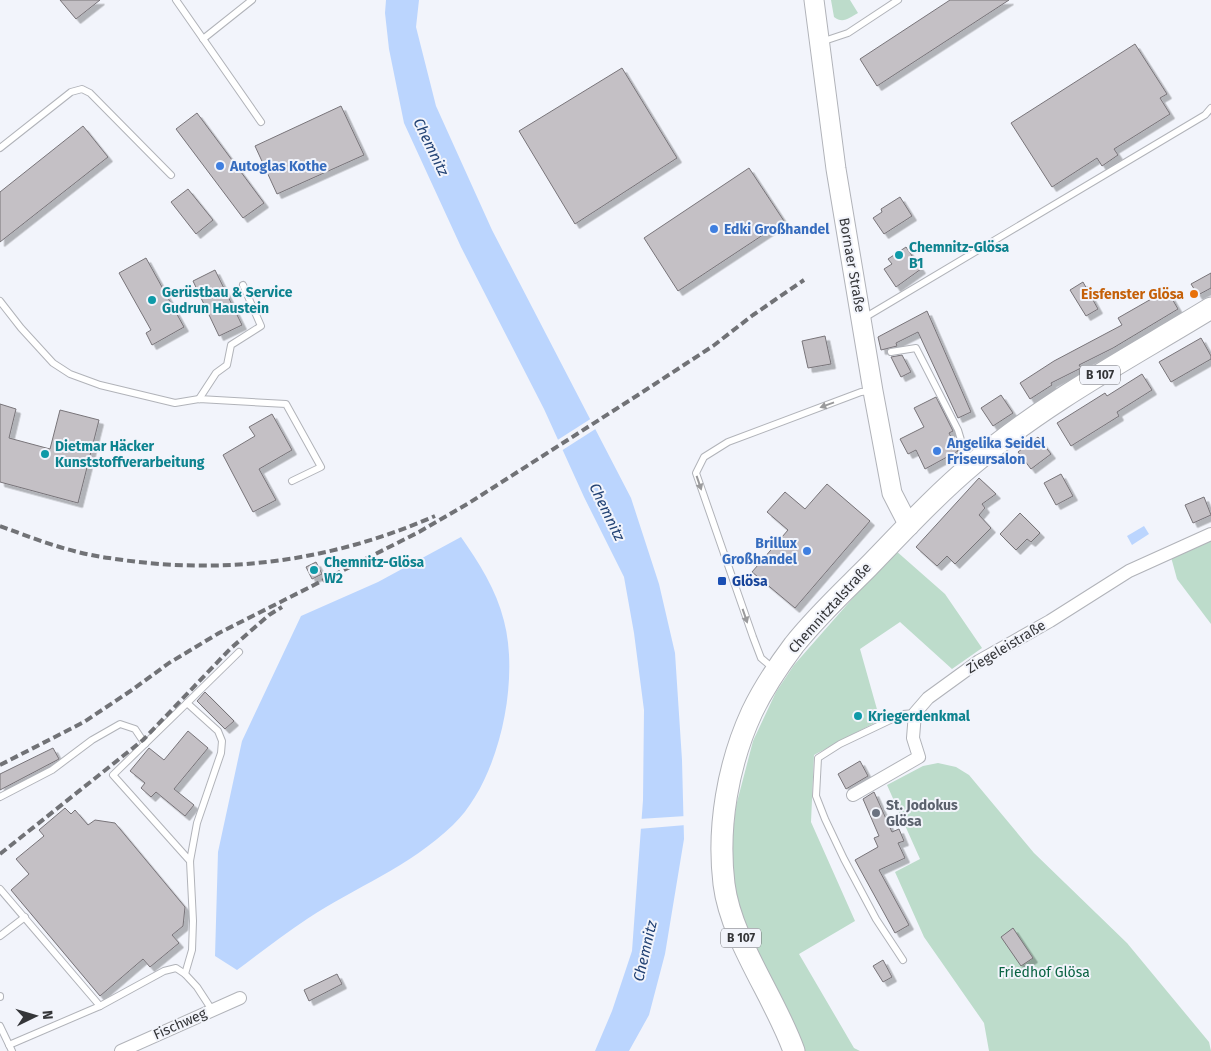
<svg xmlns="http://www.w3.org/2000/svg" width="1211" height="1051" font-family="'Fira Sans',sans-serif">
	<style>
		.green { fill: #bddccb }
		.water { fill: #bbd5fe }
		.pier { fill: #f2f4fb }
		.building { fill: #c4c0c5; stroke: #787479; filter: url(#shadow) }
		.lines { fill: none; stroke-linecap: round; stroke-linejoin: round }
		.service-casing { stroke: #b1b3b9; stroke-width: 8 }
		.minor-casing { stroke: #b1b3b9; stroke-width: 14 }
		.secondary-casing { stroke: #b1b3b9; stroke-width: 21 }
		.primary-casing { stroke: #b1b3b9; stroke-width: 23 }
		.service { stroke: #fff; stroke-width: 6 }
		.minor { stroke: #fff; stroke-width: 12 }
		.secondary { stroke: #fff; stroke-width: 19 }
		.primary { stroke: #fff; stroke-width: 21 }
		.rail { stroke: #717276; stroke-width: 4; stroke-dasharray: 8 4; stroke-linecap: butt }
		.oneway { fill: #9a9a9c }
		.shop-dot { fill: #3f7fe0; stroke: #f2f4fb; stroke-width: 2 }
		.culture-dot { fill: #0f9aa8; stroke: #f2f4fb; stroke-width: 2 }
		.food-dot { fill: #e8710a; stroke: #f2f4fb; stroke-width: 2 }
		.transit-dot { fill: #1a4fb4; stroke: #f2f4fb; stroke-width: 2 }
		.worship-dot { fill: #6b7280; stroke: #f2f4fb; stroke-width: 2 }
		.labels { text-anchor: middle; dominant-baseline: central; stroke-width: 4; stroke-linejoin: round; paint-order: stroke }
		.shield { fill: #f2f4fb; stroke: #6e6f73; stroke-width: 1 }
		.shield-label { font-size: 12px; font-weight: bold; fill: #353639 }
		.shop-label { font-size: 14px; font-weight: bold; fill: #366cbe; stroke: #f2f4fb; text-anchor: start }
		.culture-label { font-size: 14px; font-weight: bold; fill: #0d838f; stroke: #f2f4fb; text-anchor: start }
		.street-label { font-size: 14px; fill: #353639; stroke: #f2f4fb }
		.food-label { font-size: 14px; font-weight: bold; fill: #c56008; stroke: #f2f4fb; text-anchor: end }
		.transit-label { font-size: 14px; font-weight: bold; fill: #164399; stroke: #f2f4fb; text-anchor: start }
		.worship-label { font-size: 14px; font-weight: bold; fill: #5b616d; stroke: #f2f4fb; text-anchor: start }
		.park-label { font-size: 14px; fill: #0a6343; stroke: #f2f4fb }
		.water-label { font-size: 15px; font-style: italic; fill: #224274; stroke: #f2f4fb }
	</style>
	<defs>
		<filter id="shadow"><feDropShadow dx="4.5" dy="4.5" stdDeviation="0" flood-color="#0004"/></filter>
	</defs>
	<rect width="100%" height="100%" fill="#f2f4fb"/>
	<g class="green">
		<path d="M831,0H850L858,13C849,18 843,24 834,17Z"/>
		<polygon points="1211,540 1211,624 1177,579 1171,557"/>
		<polygon points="895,550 945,594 982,648 952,669 900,622 860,649 880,720 814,755 811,822 855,921 799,954 854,1048 860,1051 799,1051 737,906 731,850 736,806 753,741 776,692 794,665"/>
		<polygon points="938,763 956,767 969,775 1034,853 1127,943 1209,1042 1211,1051 989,1051 984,1023 924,937 895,872 920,859 887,785 923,766"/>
	</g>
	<g class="water">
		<polygon points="386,0 419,0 416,27 436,106 492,230 631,498 659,584 675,653 682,760 684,839 665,954 649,1015 629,1051 595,1051 612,1011 632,951 643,800 644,710 634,633 624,577 584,497 544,409 461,247 404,123 389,49 385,13"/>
		<polygon points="1144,526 1149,534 1132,545 1127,536"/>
		<path d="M461,537C479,563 496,589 504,621C520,682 499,781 453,825C408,868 357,886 307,919C283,935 260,953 237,970L215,956L218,852L242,741L301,616L378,582Z"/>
	</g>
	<g class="pier">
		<polygon points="592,418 597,428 561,451 556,441"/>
		<polygon points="686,816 686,825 638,829 639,819"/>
	</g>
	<g class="building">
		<polygon points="60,0 100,0 76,19"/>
		<polygon points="950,0 1009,0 877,86 860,59"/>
		<polygon points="1135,44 1167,94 1160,98 1170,114 1114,149 1118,155 1102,166 1097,158 1052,187 1011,123"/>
		<polygon points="622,68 677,158 575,224 519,131"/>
		<polygon points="341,106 364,155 277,194 255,146"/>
		<polygon points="197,113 264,203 243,218 176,129"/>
		<polygon points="83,126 108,157 0,242 0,192"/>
		<polygon points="749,168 784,221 678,291 644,238"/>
		<polygon points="188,189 213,220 196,234 171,202"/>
		<polygon points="900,197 912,216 884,234 873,218 882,212 881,209"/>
		<polygon points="906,247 921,269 896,287 884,269 892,264 888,259"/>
		<polygon points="146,258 184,327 152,345 146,333 151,330 119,273"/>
		<polygon points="215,270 242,325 219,336 193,281"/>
		<polygon points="1211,273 1211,288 1198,295 1191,284"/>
		<polygon points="1083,282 1098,309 1086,316 1070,290"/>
		<polygon points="1167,290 1178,309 1113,348 1079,365 1081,368 1051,383 1052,385 1030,399 1020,383 1054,361 1122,325 1118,318"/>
		<polygon points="927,311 971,412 958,418 918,332 896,343 897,346 881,350 878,337"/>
		<polygon points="825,336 831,364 808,368 802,341"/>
		<polygon points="1201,338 1211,356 1211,359 1171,382 1159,362"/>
		<polygon points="902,355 911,372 901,377 891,357"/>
		<polygon points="1142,374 1152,390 1117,412 1119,416 1071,446 1057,423 1105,393 1107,396"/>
		<polygon points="1001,395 1013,413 993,426 981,408"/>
		<polygon points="936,397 953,431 949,433 958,451 925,469 916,450 908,454 900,439 924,427 914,408"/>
		<polygon points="0,404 16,409 9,438 50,449 60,410 99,420 78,503 0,482"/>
		<polygon points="272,414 292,450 259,469 276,500 253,512 223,455 255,436 249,427"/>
		<polygon points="1038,437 1051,454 1031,469 1018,452"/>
		<polygon points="1061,474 1073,496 1056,505 1044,483"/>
		<polygon points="979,478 996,494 982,504 985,508 979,515 991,528 955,564 947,556 937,566 916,547"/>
		<polygon points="827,484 870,521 795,608 752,572 788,530 767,512 785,492 805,509"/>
		<polygon points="1204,497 1211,515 1193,523 1185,505"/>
		<polygon points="1020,513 1040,533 1031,542 1027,539 1016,550 1000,534"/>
		<polygon points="316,562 322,574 312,579 306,567"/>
		<polygon points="205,692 234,721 225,729 197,701"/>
		<polygon points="188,731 208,748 174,789 194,805 185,816 156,792 151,797 141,788 145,783 130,771 149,748 164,760"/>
		<polygon points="53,748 59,759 0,790 0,774"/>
		<polygon points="860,761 868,776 846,789 838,774"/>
		<polygon points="874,792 892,832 899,829 904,841 898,843 905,858 879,870 909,925 895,933 855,860 878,847 874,838 879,836 863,799"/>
		<polygon points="65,808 71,814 75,810 88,825 95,820 115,823 185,907 183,926 172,935 179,943 150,967 143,959 100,996 11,890 29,874 16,859 44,836 39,830"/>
		<polygon points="1013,928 1033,958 1021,966 1001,937"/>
		<polygon points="883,960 892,977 883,982 873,966"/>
		<polygon points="337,974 342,984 309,1001 304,990"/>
	</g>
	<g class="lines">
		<g class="service-casing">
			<g id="service">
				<polyline points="176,0 261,122"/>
				<polyline points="203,39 252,0"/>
				<polyline points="821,42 848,33 898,0"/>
				<polyline points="0,148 71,92 82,89 90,93 171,175"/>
				<polyline points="0,301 21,328 53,363 70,374 100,385 175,403 199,399 286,404 321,467 292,481"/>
				<polyline points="864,318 1205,115 1211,108"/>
				<polyline points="891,352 916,348 958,430 964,450 971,460"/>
				<polyline points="199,399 216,373 227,365 231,345 261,326 243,285"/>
				<polyline points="774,669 761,658 753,637 696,473 704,457 728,442 861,392 872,391"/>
				<polyline points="187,703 239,652"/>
				<polyline points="0,797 52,770 92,740 120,724 135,729 145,744"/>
				<polyline points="190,861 113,775 187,703 218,731 222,741 221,753 197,823 190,861 193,921 192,950 185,974 197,987 212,1010"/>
				<polyline points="0,889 100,1006"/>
				<polyline points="0,936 25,917"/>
				<polyline points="903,960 876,919 844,859 825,819 816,796 818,758 840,744 903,714 915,713"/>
				<polyline points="0,996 0,997"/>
				<polyline points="0,1026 12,1051"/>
				<polyline points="9,1045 100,1006 164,971 176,968 185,974"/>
			</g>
		</g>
		<g class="minor-casing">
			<g id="minor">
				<polyline points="853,795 919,757 913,738 915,713 928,698 979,661 1050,621 1129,571 1211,534"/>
				<polyline points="121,1051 240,998"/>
			</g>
		</g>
		<g class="secondary-casing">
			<polyline id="secondary" points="814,0 836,169 873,391 892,493 909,526"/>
		</g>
		<g class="primary-casing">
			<path id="primary" d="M794,1051C775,997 731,940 724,884C717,827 728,764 752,712C763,689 779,665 794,645C816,617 843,592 868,567C902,532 936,495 973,464C1045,402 1131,357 1211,308"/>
		</g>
		<use href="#service" class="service"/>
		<use href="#minor" class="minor"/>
		<use href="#secondary" class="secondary"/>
		<use href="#primary" class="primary"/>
		<g class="rail">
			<path d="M0,526C35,539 71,553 109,558C222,576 330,562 435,516"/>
			<polyline points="0,765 84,722 132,690 169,663 219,633 419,532 469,503 638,395 713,346 753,315 804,280"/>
			<polyline points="0,854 143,740 230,649 269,615 282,607"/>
		</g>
	</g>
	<defs><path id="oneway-solid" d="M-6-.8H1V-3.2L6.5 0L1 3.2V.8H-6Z" transform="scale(1.25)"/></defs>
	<g class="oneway">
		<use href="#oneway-solid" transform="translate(827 405) rotate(160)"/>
		<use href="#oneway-solid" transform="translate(699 483) rotate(71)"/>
		<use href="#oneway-solid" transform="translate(745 616) rotate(71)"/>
	</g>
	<g class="shop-dot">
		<circle cx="220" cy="166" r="5"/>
		<circle cx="714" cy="229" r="5"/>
		<circle cx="937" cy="451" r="5"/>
		<circle cx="807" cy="551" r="5"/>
	</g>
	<g class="culture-dot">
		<circle cx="899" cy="255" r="5"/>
		<circle cx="152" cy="300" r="5"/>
		<circle cx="45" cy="454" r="5"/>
		<circle cx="314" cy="570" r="5"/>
		<circle cx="858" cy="716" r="5"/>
	</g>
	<circle class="food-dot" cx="1194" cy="294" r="5"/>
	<rect class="transit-dot" x="717" y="576" width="10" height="10" rx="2.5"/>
	<circle class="worship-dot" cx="876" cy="813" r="5"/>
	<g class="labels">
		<g class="shield">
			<rect x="1080" y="365.5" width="40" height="19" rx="4"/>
			<rect x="721" y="928.5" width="40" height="19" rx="4"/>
		</g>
		<g class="shield-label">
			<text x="1100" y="375">B 107</text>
			<text x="741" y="938">B 107</text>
		</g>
		<g class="shop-label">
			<text x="230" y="166">Autoglas Kothe</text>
			<text x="724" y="229">Edki Großhandel</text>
			<text x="947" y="443">Angelika Seidel<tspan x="947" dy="16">Friseursalon</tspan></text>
			<text x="797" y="543" text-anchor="end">Brillux<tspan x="797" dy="16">Großhandel</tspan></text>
		</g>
		<g class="culture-label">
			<text x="909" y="247">Chemnitz-Glösa<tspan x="909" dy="16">B1</tspan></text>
			<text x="162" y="292">Gerüstbau &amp; Service<tspan x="162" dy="16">Gudrun Haustein</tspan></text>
			<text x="55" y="446">Dietmar Häcker<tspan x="55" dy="16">Kunststoffverarbeitung</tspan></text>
			<text x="324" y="562">Chemnitz-Glösa<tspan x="324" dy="16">W2</tspan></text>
			<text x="868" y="716">Kriegerdenkmal</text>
		</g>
		<g class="street-label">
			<text transform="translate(852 265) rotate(80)">Bornaer Straße</text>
			<text transform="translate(830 608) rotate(-48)">Chemnitztalstraße</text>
			<text transform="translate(1006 647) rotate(-31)">Ziegeleistraße</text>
			<text transform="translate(180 1024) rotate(-24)">Fischweg</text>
		</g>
		<g class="food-label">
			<text x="1184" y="294">Eisfenster Glösa</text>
		</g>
		<g class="transit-label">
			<text x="732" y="581">Glösa</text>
		</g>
		<g class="worship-label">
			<text x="886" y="805">St. Jodokus<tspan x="886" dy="16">Glösa</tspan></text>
		</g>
		<g class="park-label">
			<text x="1044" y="972">Friedhof Glösa</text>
		</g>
		<g class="water-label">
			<text transform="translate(431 147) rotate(64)">Chemnitz</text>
			<text transform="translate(607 512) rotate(64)">Chemnitz</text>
			<text transform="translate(645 951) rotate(-77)">Chemnitz</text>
		</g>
	</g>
	<g transform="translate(35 1016) rotate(85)" stroke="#f2f4fb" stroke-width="4" paint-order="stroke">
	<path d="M0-4L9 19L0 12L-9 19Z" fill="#353639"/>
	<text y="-8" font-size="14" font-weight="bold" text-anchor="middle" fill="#353639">N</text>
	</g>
</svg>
